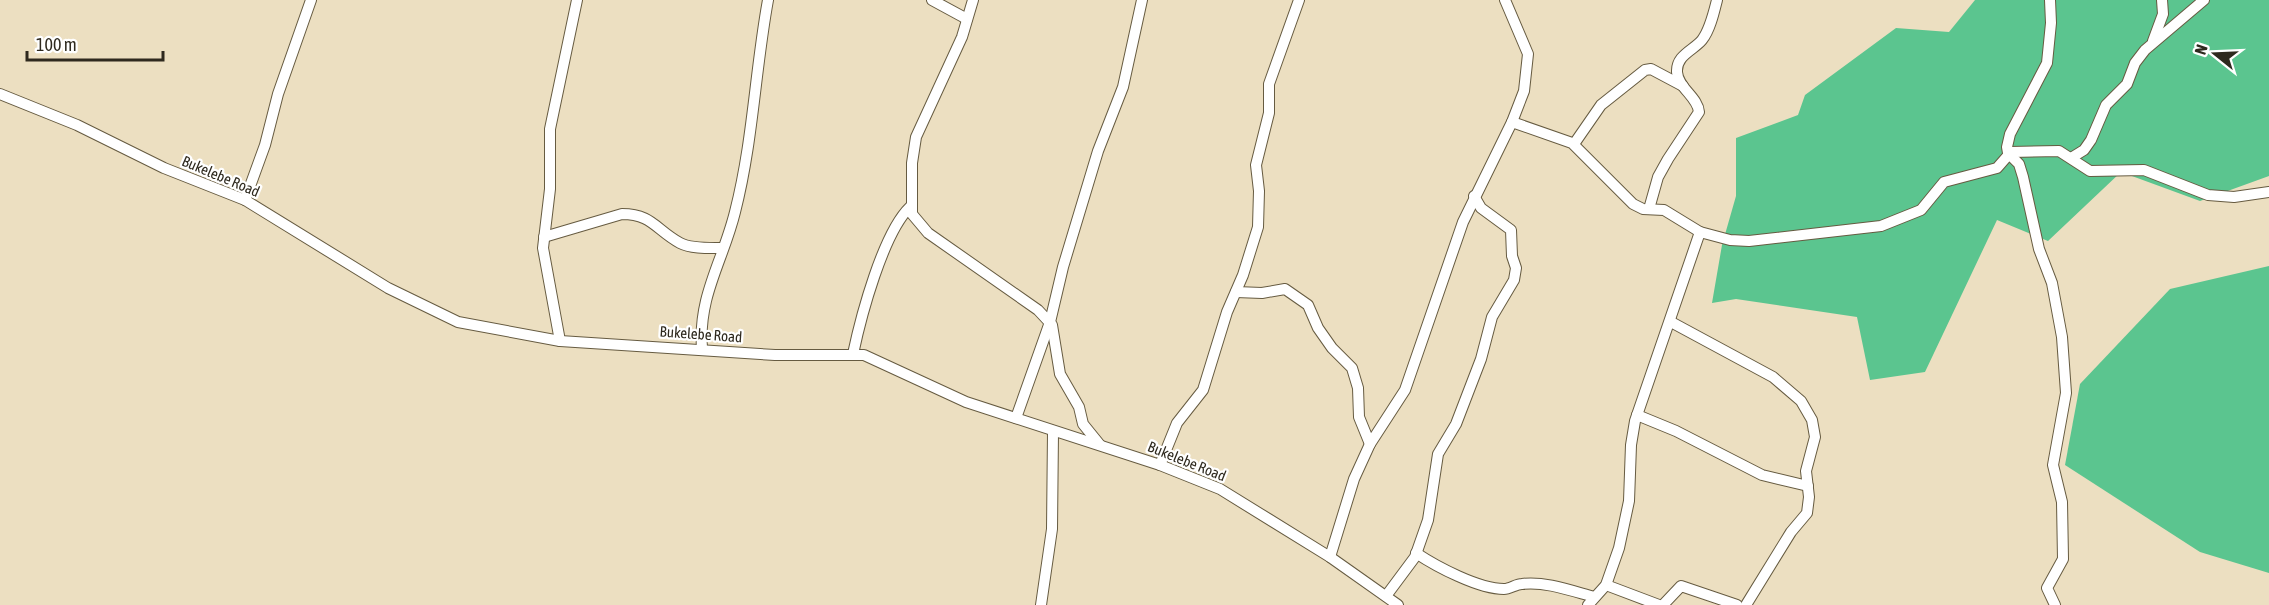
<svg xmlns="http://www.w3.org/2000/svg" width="2269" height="605" font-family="'Asap Condensed',sans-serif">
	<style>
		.forest { fill: #5bc58f }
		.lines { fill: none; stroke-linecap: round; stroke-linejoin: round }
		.minor-casing { stroke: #665b41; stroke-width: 12 }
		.minor { stroke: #fff; stroke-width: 10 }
		.labels { text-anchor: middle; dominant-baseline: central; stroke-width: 4.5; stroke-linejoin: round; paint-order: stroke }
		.street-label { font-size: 15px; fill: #2e291e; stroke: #fff }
	</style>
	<rect width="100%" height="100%" fill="#ecdfc1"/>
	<g class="forest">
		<polygon points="1975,0 2269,0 2269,176 2200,201 2121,172 2048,241 1997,220 1925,372 1870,380 1857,317 1736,299 1712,303 1722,245 1736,196 1736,138 1798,115 1805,95 1896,28 1949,32"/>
		<polygon points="2269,266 2269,573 2200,552 2065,465 2080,384 2170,289"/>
	</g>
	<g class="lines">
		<g class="minor-casing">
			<g id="minor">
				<polyline points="932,0 967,19"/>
				<polyline points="973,0 962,37 916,137 912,163 912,214 928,233 1038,310 1052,325 1060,374 1079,407 1083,424 1100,445"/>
				<polyline points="2050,0 2051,23 2047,63 2010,134 2007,147 2008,153 2019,164 2023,177 2039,249 2052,283 2062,337 2066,393 2053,465 2062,502 2063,559 2047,588 2055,605"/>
				<polyline points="2153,41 2163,14 2162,0"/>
				<polyline points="0,94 77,125 164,168 245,200 388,288 458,322 560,341 775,355 864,355 966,402 1160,465 1220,489 1330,557 1398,605"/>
				<polyline points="1512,122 1572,143 1633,204 1643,209 1664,210 1700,232"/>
				<polyline points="1574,144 1601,105 1645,70 1651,69 1683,86"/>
				<polyline points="2071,158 2084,150 2091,140 2106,105 2127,84 2135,63 2145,50 2204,0"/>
				<polyline points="245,200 265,145 278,94 311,0"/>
				<path d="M1649,209L1658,177L1668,159L1699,112C1698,97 1678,88 1677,72C1676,55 1694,50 1702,40C1710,30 1714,12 1717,0"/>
				<path d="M544,237L622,214C652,214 656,230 680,243C691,249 710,248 723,248"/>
				<polyline points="1236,292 1262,293 1285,289 1308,305 1318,328 1332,348 1352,368 1358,388 1359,417 1370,444"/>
				<polyline points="1671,322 1773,377 1801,401 1812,420 1815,437 1806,471 1809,497 1807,513 1791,532 1746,605"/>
				<polyline points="560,341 543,248 550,189 550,129 577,0"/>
				<path d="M702,348C698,296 723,261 735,212C753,142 755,71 768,0"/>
				<path d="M853,354C861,316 883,233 910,207"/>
				<polyline points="1637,415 1676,431 1762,475 1808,486"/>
				<polyline points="1016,418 1050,322 1063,267 1098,151 1123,87 1142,0"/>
				<polyline points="1160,465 1177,423 1203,390 1227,312 1243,275 1258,227 1259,191 1256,165 1269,113 1269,84 1299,0"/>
				<path d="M1416,553C1437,567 1479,589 1504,589C1510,589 1516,584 1522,584C1545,581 1572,591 1594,597"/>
				<polyline points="1330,557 1354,479 1370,444 1405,390 1463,222 1512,122 1524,91 1528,54 1505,0"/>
				<polyline points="1606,585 1659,605"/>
				<polyline points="1386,596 1415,557 1428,520 1438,454 1456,424 1481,359 1492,317 1514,280 1516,268 1512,256 1511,230 1481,208 1474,196"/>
				<polyline points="1041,605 1052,529 1053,432"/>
				<polyline points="1588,605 1606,585 1619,548 1629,501 1631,445 1635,421 1700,232 1730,240 1749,241 1881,226 1921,210 1944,182 1997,168 2011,152 2059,151 2090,171 2144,170 2208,195 2234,197 2269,192"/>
				<polyline points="1663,605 1681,586 1737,605"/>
			</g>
		</g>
		<use href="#minor" class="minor"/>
	</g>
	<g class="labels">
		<g class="street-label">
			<text transform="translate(221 176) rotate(23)">Bukelebe Road</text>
			<text transform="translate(701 334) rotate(4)">Bukelebe Road</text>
			<text transform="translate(1187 461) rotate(22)">Bukelebe Road</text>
		</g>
	</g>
	<g transform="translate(2215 54) rotate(288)" stroke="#ffffff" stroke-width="4.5" paint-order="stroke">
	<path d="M0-4.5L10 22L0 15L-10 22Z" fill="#2e291e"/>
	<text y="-9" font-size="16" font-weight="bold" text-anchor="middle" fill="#2e291e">N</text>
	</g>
	<path d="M27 51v9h136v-9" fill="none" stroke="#2e291e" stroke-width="3"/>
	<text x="36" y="51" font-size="18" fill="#2e291e" stroke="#ffffff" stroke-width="4.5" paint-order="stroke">100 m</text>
</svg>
